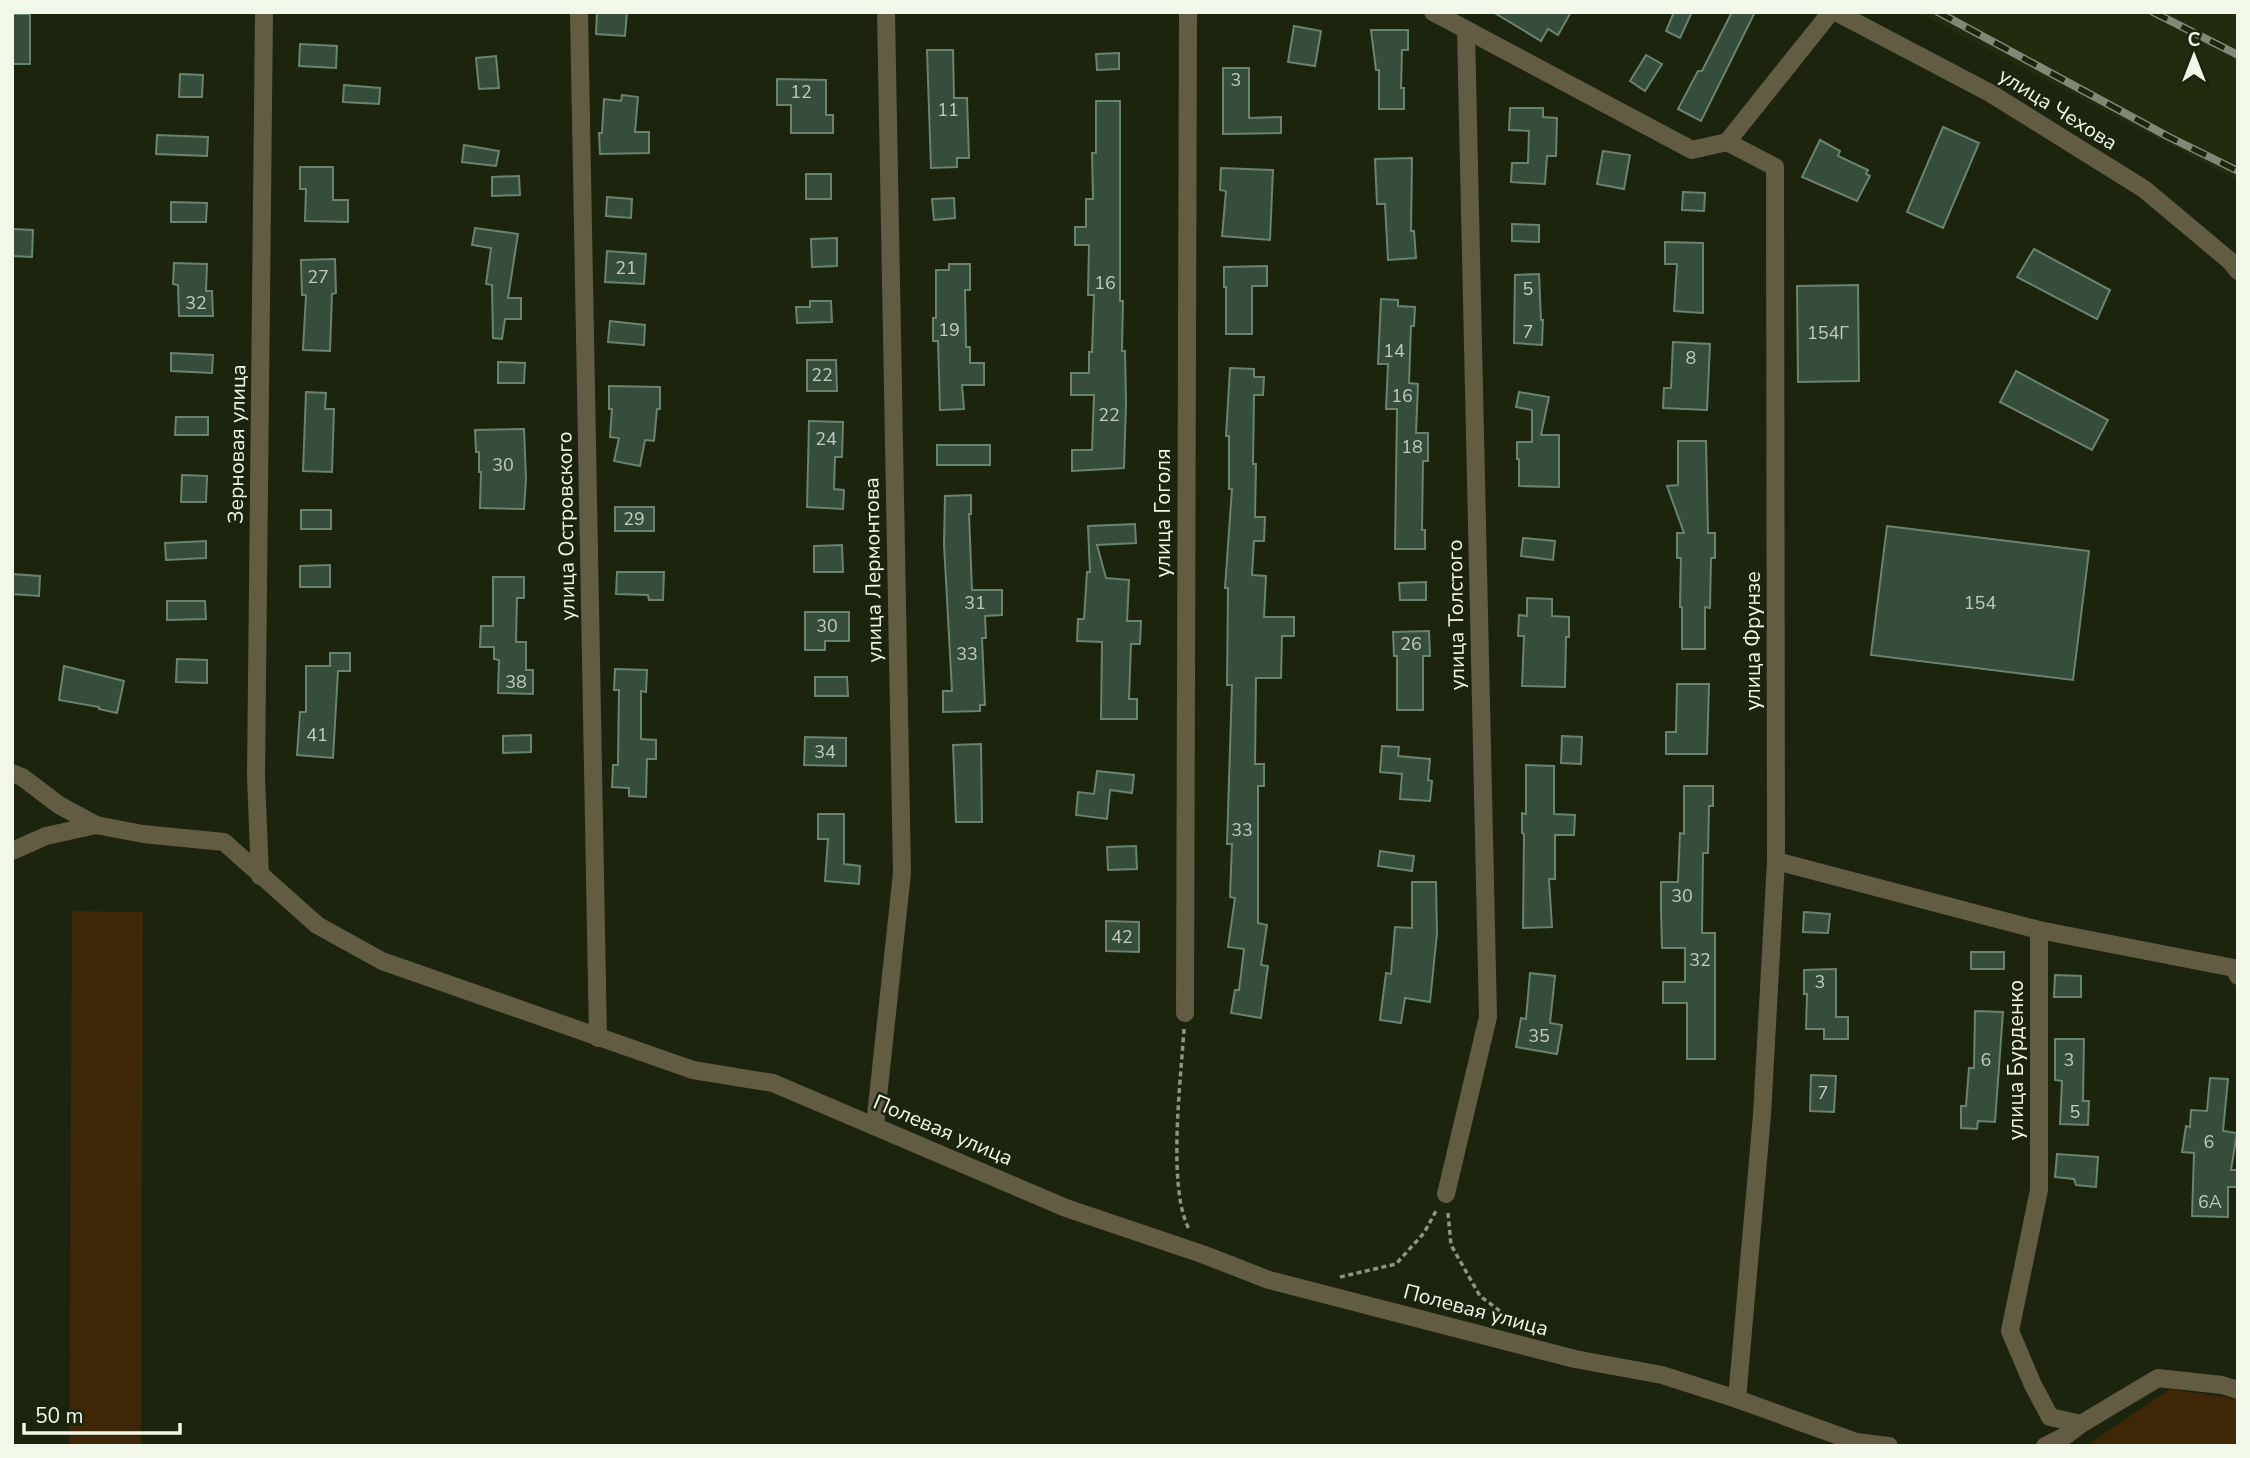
<svg xmlns="http://www.w3.org/2000/svg" width="2250" height="1458" font-family="'Nunito Sans',sans-serif">
	<style>
		.built { fill: #212b0e }
		.green { fill: #3e2706 }
		.building { fill: #364d3c; stroke: #6a8270; stroke-width: 2 }
		.lines { fill: none; stroke-linecap: round; stroke-linejoin: round }
		.path { stroke: #8e9483; stroke-width: 3.5; stroke-dasharray: 5 3.5; stroke-linecap: butt }
		.minor { stroke: #625d42; stroke-width: 18 }
		.rail-casing { stroke: #818876; stroke-width: 8 }
		.rail { stroke: #1c240e; stroke-width: 5; stroke-dasharray: 16; stroke-linecap: butt }
		.labels { text-anchor: middle; dominant-baseline: central; stroke-width: 5; stroke-linejoin: round; paint-order: stroke }
		.number-label { font-size: 18px; fill: #c2ccbe }
		.street-label { font-size: 21px; fill: #f1f7e9; stroke: #1c240e }
	</style>
	<rect width="100%" height="100%" fill="#1c240e"/>
	<polygon class="built" points="1916,12 2238,12 2238,181"/>
	<g class="green">
		<polygon points="72,911 143,912 141,1446 69,1446"/>
		<polygon points="2170,1389 2238,1399 2238,1446 2093,1446 2090,1443"/>
	</g>
	<g class="building">
		<polygon points="597,12 627,12 625,36 596,34"/>
		<polygon points="1493,12 1571,12 1558,35 1548,29 1541,41"/>
		<polygon points="1674,12 1692,12 1680,38 1666,31"/>
		<polygon points="1732,12 1755,12 1701,121 1678,109 1698,71 1702,71"/>
		<rect x="12" y="14" width="18" height="50"/>
		<polygon points="1294,26 1321,31 1315,66 1288,62"/>
		<polygon points="1371,30 1408,30 1408,50 1402,50 1401,88 1404,88 1404,109 1379,109 1379,70 1376,70"/>
		<polygon points="300,44 337,46 336,68 299,66"/>
		<polygon points="927,50 953,50 954,98 967,98 969,158 957,158 957,167 931,168"/>
		<polygon points="1119,53 1119,69 1097,70 1096,54"/>
		<polygon points="1646,55 1662,64 1645,91 1630,81"/>
		<polygon points="496,56 499,88 479,89 476,58"/>
		<polygon points="1223,68 1249,68 1249,118 1281,117 1281,133 1223,134"/>
		<polygon points="180,74 203,75 202,97 179,97"/>
		<polygon points="777,79 826,80 826,115 833,115 833,133 791,133 791,105 777,105"/>
		<polygon points="344,85 380,88 379,104 343,102"/>
		<polygon points="622,95 638,97 635,132 649,132 649,153 600,154 599,133 602,133 604,99 621,101"/>
		<polygon points="1096,101 1120,101 1120,301 1123,301 1122,351 1125,351 1126,403 1124,468 1072,471 1072,450 1092,450 1094,395 1071,395 1071,373 1089,373 1089,352 1092,352 1094,295 1088,295 1089,245 1075,245 1075,227 1086,227 1086,199 1093,199 1092,153 1096,153"/>
		<polygon points="1510,108 1543,108 1543,117 1557,118 1556,156 1547,156 1545,184 1511,182 1512,163 1528,163 1529,131 1509,130"/>
		<polygon points="1943,127 1979,143 1943,228 1907,212"/>
		<polygon points="157,135 208,137 207,156 156,154"/>
		<polygon points="1820,140 1840,151 1838,156 1868,170 1866,174 1870,176 1857,201 1802,177"/>
		<polygon points="464,145 499,151 496,166 462,162"/>
		<polygon points="1603,151 1630,155 1624,189 1597,184"/>
		<polygon points="1412,158 1411,231 1414,231 1416,258 1388,260 1385,204 1377,204 1375,159"/>
		<polygon points="300,167 333,167 333,200 348,200 348,222 305,221 306,189 300,189"/>
		<polygon points="1221,168 1273,170 1270,240 1222,236 1226,191 1220,190"/>
		<rect x="806" y="174" width="25" height="25"/>
		<polygon points="519,176 520,195 492,196 492,177"/>
		<polygon points="1683,192 1705,193 1704,211 1682,210"/>
		<polygon points="607,197 632,199 631,218 606,216"/>
		<polygon points="954,198 955,218 934,220 932,199"/>
		<polygon points="171,202 207,203 206,222 171,222"/>
		<polygon points="1512,224 1539,225 1539,242 1512,241"/>
		<polygon points="475,228 518,234 508,298 521,298 521,319 505,319 502,339 493,338 492,285 486,284 491,248 472,245"/>
		<polygon points="12,229 33,230 32,257 12,256"/>
		<polygon points="837,238 837,266 812,267 811,239"/>
		<polygon points="1665,242 1703,243 1703,313 1674,311 1677,264 1665,264"/>
		<polygon points="2034,249 2110,290 2097,319 2017,277"/>
		<polygon points="607,251 646,254 644,284 605,282"/>
		<polygon points="335,259 336,293 332,294 330,351 303,350 306,295 302,295 301,260"/>
		<polygon points="174,263 207,264 206,291 212,291 213,316 179,316 178,285 173,284"/>
		<polygon points="949,264 970,264 970,290 965,290 966,347 970,347 970,363 984,363 984,385 962,385 964,409 940,410 938,341 933,341 933,318 936,318 936,270 949,270"/>
		<polygon points="1267,266 1267,286 1252,286 1252,334 1226,334 1226,287 1224,287 1224,267"/>
		<polygon points="1539,274 1541,320 1543,320 1542,345 1514,343 1515,275"/>
		<polygon points="1858,285 1859,381 1798,382 1797,286"/>
		<polygon points="1381,299 1398,300 1398,306 1415,307 1414,326 1411,326 1409,383 1418,384 1416,433 1428,433 1428,461 1423,461 1422,530 1425,530 1425,549 1395,549 1397,409 1386,409 1388,364 1378,364"/>
		<polygon points="810,301 831,301 832,322 797,323 796,307 810,307"/>
		<polygon points="610,321 645,325 644,345 608,342"/>
		<polygon points="1673,342 1710,344 1707,410 1663,408 1664,388 1671,388"/>
		<polygon points="171,353 213,355 212,373 171,371"/>
		<polygon points="807,360 836,360 837,391 807,391"/>
		<polygon points="498,362 525,363 524,383 498,383"/>
		<polygon points="1230,368 1254,369 1254,377 1264,377 1263,395 1254,395 1253,464 1256,464 1255,517 1265,517 1264,541 1254,541 1252,575 1266,576 1264,617 1294,617 1294,636 1282,636 1281,678 1256,678 1255,764 1264,764 1264,786 1258,786 1258,923 1267,925 1261,965 1268,966 1261,1018 1231,1013 1235,990 1239,990 1244,949 1228,947 1235,898 1230,897 1232,844 1227,844 1232,685 1227,685 1228,588 1225,588 1232,489 1229,489 1229,436 1226,436"/>
		<polygon points="2016,371 2108,420 2092,450 2000,402"/>
		<polygon points="609,386 660,387 660,409 657,409 654,441 645,440 640,466 614,461 619,438 610,437 612,409 609,409"/>
		<polygon points="306,392 326,393 325,409 334,409 332,472 303,471"/>
		<polygon points="1519,392 1549,397 1541,435 1559,435 1559,487 1519,486 1519,459 1517,459 1517,442 1532,442 1532,410 1516,407"/>
		<polygon points="176,417 208,417 208,435 175,435"/>
		<polygon points="809,421 843,422 842,457 835,457 834,489 844,490 843,509 807,507"/>
		<polygon points="524,429 526,479 524,509 480,508 481,472 479,472 479,452 476,452 475,430"/>
		<polygon points="1678,441 1706,441 1708,533 1715,533 1715,558 1711,558 1710,608 1705,607 1705,649 1682,649 1682,607 1680,607 1681,558 1677,558 1677,533 1684,533 1667,486 1678,485"/>
		<rect x="937" y="445" width="53" height="20"/>
		<polygon points="182,475 207,476 206,502 181,502"/>
		<polygon points="971,495 971,514 969,514 972,590 1002,590 1002,615 985,616 986,638 982,638 985,705 980,705 980,711 943,712 943,691 952,691 944,544 945,496"/>
		<rect x="615" y="507" width="39" height="24"/>
		<rect x="301" y="510" width="30" height="19"/>
		<polygon points="1135,524 1136,543 1097,545 1106,578 1129,580 1127,621 1141,621 1140,644 1131,644 1129,699 1137,699 1137,719 1101,719 1102,642 1077,641 1078,619 1084,619 1087,572 1090,572 1088,526"/>
		<polygon points="1887,526 2089,551 2073,680 1871,655"/>
		<polygon points="1523,538 1555,541 1553,560 1521,556"/>
		<polygon points="206,541 206,558 166,560 165,543"/>
		<polygon points="842,545 843,572 814,572 814,546"/>
		<polygon points="330,565 330,587 300,587 300,566"/>
		<polygon points="617,572 664,572 663,600 649,600 648,595 616,594"/>
		<polygon points="12,574 40,576 39,596 12,594"/>
		<polygon points="493,577 524,577 524,598 517,598 516,642 526,642 526,670 533,670 533,694 498,693 499,660 494,659 494,647 480,647 481,626 493,626"/>
		<polygon points="1426,582 1426,600 1400,600 1399,583"/>
		<polygon points="1527,598 1552,599 1552,616 1569,617 1569,637 1566,637 1565,687 1522,686 1524,636 1518,636 1519,615 1527,616"/>
		<polygon points="167,601 205,601 206,619 167,620"/>
		<polygon points="805,612 849,612 849,641 825,641 825,650 805,650"/>
		<polygon points="1429,631 1430,656 1423,656 1423,710 1397,710 1397,656 1394,656 1393,632"/>
		<polygon points="330,653 350,653 350,671 338,671 333,758 297,755 300,712 306,712 306,666 330,666"/>
		<polygon points="177,659 207,660 207,683 176,682"/>
		<polygon points="64,666 124,681 117,713 99,709 99,707 59,700"/>
		<polygon points="615,669 647,670 646,692 641,691 641,739 656,740 656,759 647,759 646,797 629,796 629,788 612,787 613,765 618,765 619,690 614,690"/>
		<polygon points="815,677 847,677 848,696 815,696"/>
		<polygon points="1677,684 1709,684 1707,754 1666,754 1666,732 1676,732"/>
		<polygon points="531,735 531,752 503,753 503,736"/>
		<polygon points="1562,736 1582,737 1581,764 1561,763"/>
		<polygon points="805,737 846,738 846,766 804,765"/>
		<polygon points="981,744 982,822 956,822 953,745"/>
		<polygon points="1382,746 1399,747 1398,756 1430,759 1428,780 1432,781 1430,801 1400,799 1402,774 1380,772"/>
		<polygon points="1526,765 1554,766 1554,814 1575,815 1574,835 1555,835 1555,879 1549,879 1552,927 1523,928 1524,834 1522,833 1522,813 1526,814"/>
		<polygon points="1097,771 1134,775 1132,793 1110,790 1107,819 1076,815 1078,792 1094,794"/>
		<polygon points="1684,786 1713,786 1713,806 1709,806 1708,853 1703,853 1702,933 1715,933 1715,1059 1687,1059 1687,1003 1663,1003 1663,982 1685,982 1685,948 1662,948 1661,910 1661,882 1678,882 1680,833 1684,834"/>
		<polygon points="818,814 844,814 844,864 860,866 859,884 825,881 828,839 818,839"/>
		<polygon points="1136,846 1137,869 1108,870 1107,847"/>
		<polygon points="1380,851 1414,856 1412,871 1378,866"/>
		<polygon points="1412,882 1436,882 1437,933 1430,1002 1405,998 1401,1023 1380,1020 1386,973 1391,974 1395,927 1412,928"/>
		<polygon points="1804,912 1830,914 1828,933 1803,932"/>
		<polygon points="1106,921 1139,922 1139,952 1106,951"/>
		<rect x="1971" y="952" width="33" height="17"/>
		<polygon points="1836,969 1836,1017 1848,1017 1848,1039 1824,1039 1824,1029 1806,1029 1807,994 1804,994 1804,970"/>
		<polygon points="1530,973 1555,976 1550,1023 1562,1025 1557,1054 1516,1047 1521,1018 1526,1019"/>
		<polygon points="2055,975 2081,976 2081,997 2054,997"/>
		<polygon points="1975,1011 2003,1012 1995,1122 1978,1121 1977,1129 1961,1128 1961,1106 1966,1106 1969,1068 1974,1068"/>
		<polygon points="2055,1039 2084,1039 2083,1101 2089,1101 2088,1125 2060,1124 2062,1081 2055,1080"/>
		<polygon points="1811,1075 1836,1076 1834,1112 1810,1111"/>
		<polygon points="2210,1078 2228,1079 2223,1131 2237,1133 2231,1170 2238,1170 2238,1187 2228,1187 2228,1217 2192,1216 2194,1153 2182,1152 2186,1126 2190,1127 2191,1110 2207,1111"/>
		<polygon points="2057,1154 2098,1157 2096,1187 2076,1185 2074,1179 2055,1177"/>
	</g>
	<g class="lines">
		<g class="path">
			<path d="M1184,1029C1181,1079 1167,1188 1189,1229"/>
			<polyline points="1448,1213 1451,1245 1480,1296 1516,1323"/>
			<polyline points="1340,1277 1396,1264 1424,1233 1436,1211"/>
		</g>
		<g class="minor">
			<polyline points="579,12 598,1038"/>
			<polyline points="1433,12 1692,150 1727,142 1775,167 1776,861 1762,1115 1737,1399"/>
			<polyline points="1836,12 1990,93 2144,189 2230,261 2238,271"/>
			<polyline points="1727,142 1831,12"/>
			<polyline points="12,773 22,777 59,805 96,825"/>
			<polyline points="12,851 46,836 96,825 143,834 224,842 317,925 382,961 693,1070 773,1083 1066,1208 1202,1254 1269,1280 1575,1359 1662,1375 1737,1399 1856,1442 1889,1446"/>
			<polyline points="1776,861 2039,930 2234,968 2238,976"/>
			<polyline points="260,876 256,777 264,12"/>
			<polyline points="2039,930 2039,1190 2010,1331 2033,1385 2050,1417 2081,1424"/>
			<polyline points="1185,1013 1188,12"/>
			<polyline points="875,1125 902,873 886,12"/>
			<polyline points="1446,1194 1488,1017 1466,31"/>
			<polyline points="2045,1446 2065,1436 2081,1424 2158,1378 2222,1385 2238,1390"/>
		</g>
		<g class="rail-casing">
			<g id="rail">
				<polyline points="1938,12 2167,136 2238,171"/>
				<polyline points="2153,12 2238,55"/>
			</g>
		</g>
		<use href="#rail" class="rail"/>
	</g>
	<g class="labels">
		<g class="number-label">
			<text x="1236" y="80">3</text>
			<text x="801" y="92">12</text>
			<text x="948" y="110">11</text>
			<text x="626" y="268">21</text>
			<text x="318" y="277">27</text>
			<text x="1105" y="283">16</text>
			<text x="1528" y="289">5</text>
			<text x="196" y="303">32</text>
			<text x="949" y="330">19</text>
			<text x="1528" y="332">7</text>
			<text x="1828" y="333">154Г</text>
			<text x="1394" y="351">14</text>
			<text x="1691" y="358">8</text>
			<text x="822" y="375">22</text>
			<text x="1402" y="396">16</text>
			<text x="1109" y="415">22</text>
			<text x="826" y="439">24</text>
			<text x="1412" y="447">18</text>
			<text x="503" y="465">30</text>
			<text x="634" y="519">29</text>
			<text x="975" y="603">31</text>
			<text x="1980" y="603">154</text>
			<text x="827" y="626">30</text>
			<text x="1411" y="644">26</text>
			<text x="967" y="654">33</text>
			<text x="516" y="682">38</text>
			<text x="317" y="735">41</text>
			<text x="825" y="752">34</text>
			<text x="1242" y="830">33</text>
			<text x="1682" y="896">30</text>
			<text x="1122" y="937">42</text>
			<text x="1700" y="960">32</text>
			<text x="1820" y="982">3</text>
			<text x="1539" y="1036">35</text>
			<text x="1986" y="1060">6</text>
			<text x="2069" y="1060">3</text>
			<text x="1823" y="1093">7</text>
			<text x="2075" y="1112">5</text>
			<text x="2209" y="1142">6</text>
			<text x="2210" y="1202">6А</text>
		</g>
		<g class="street-label">
			<text transform="translate(2058 109) rotate(32)">улица Чехова</text>
			<text transform="translate(237 444) rotate(-89)">Зерновая улица</text>
			<text transform="translate(1163 513) rotate(-90)">улица Гоголя</text>
			<text transform="translate(566 526) rotate(-91)">улица Островского</text>
			<text transform="translate(873 570) rotate(-91)">улица Лермонтова</text>
			<text transform="translate(1456 615) rotate(-91)">улица Толстого</text>
			<text transform="translate(1753 641) rotate(-90)">улица Фрунзе</text>
			<text transform="translate(2016 1060) rotate(-90)">улица Бурденко</text>
			<text transform="translate(943 1130) rotate(23)">Полевая улица</text>
			<text transform="translate(1476 1310) rotate(15)">Полевая улица</text>
		</g>
	</g>
	<rect width="2250" height="1458" fill="none" stroke="#f1f7e9" stroke-width="28"/>
	<g transform="translate(2194 56)" stroke="#1c240e" stroke-width="5" paint-order="stroke">
	<path d="M0-5L12 26L0 18L-12 26Z" fill="#f1f7e9"/>
	<text y="-10" font-size="19" font-weight="bold" text-anchor="middle" fill="#f1f7e9">С</text>
	</g>
	<path d="M24 1423v10h156v-10" fill="none" stroke="#f1f7e9" stroke-width="3.5"/>
	<text x="35" y="1423" font-size="21" fill="#f1f7e9" stroke="#1c240e" stroke-width="5" paint-order="stroke">50 m</text>
</svg>
